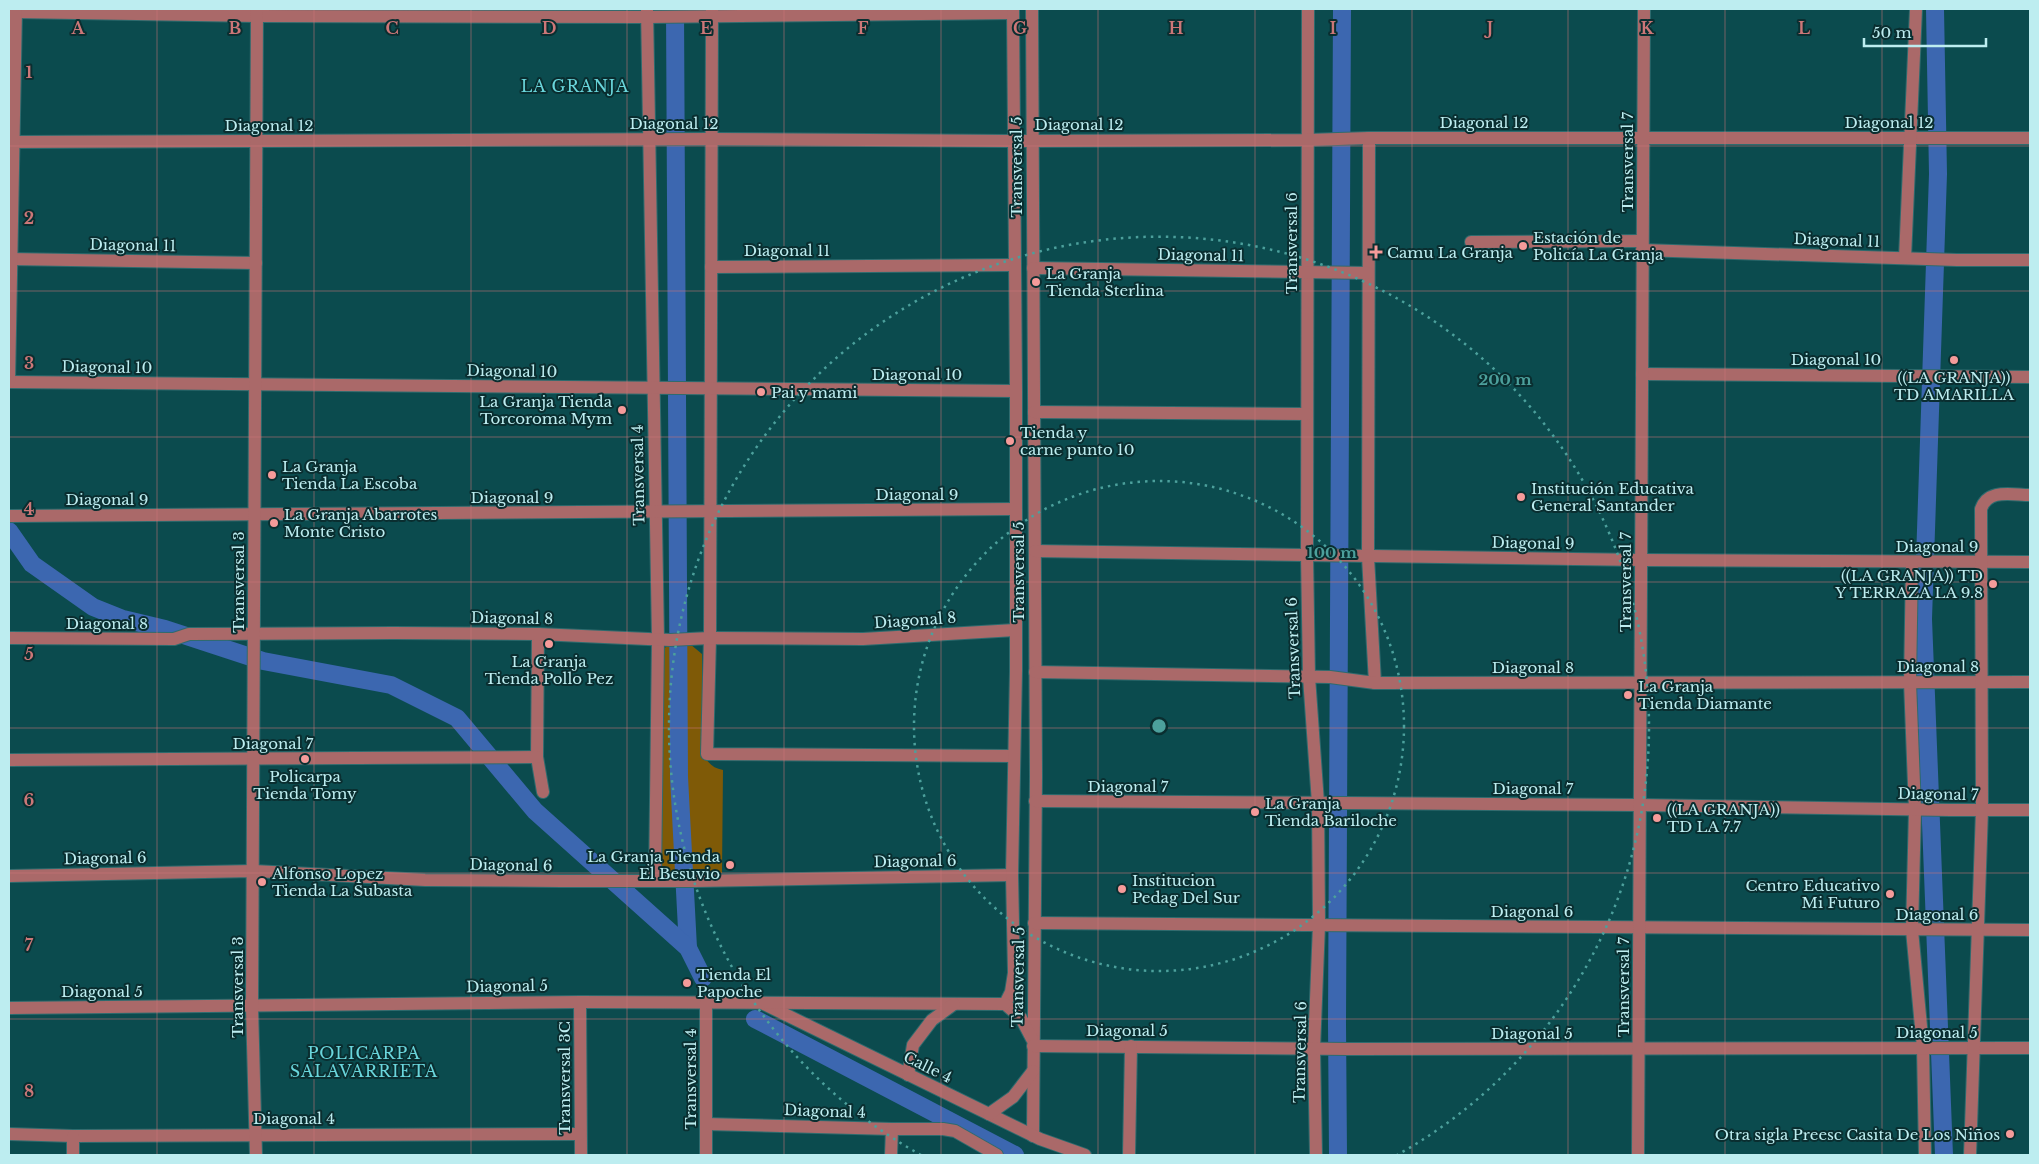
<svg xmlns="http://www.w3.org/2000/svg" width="2039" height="1164" font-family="'Libre Baskerville',serif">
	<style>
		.green { fill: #7f5a07 }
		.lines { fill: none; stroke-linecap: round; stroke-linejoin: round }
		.canal { stroke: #3c67b0; stroke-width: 18 }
		.minor-casing { stroke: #2f6b6e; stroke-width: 14 }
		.minor { stroke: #aa6969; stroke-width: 12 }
		.grid { fill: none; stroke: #cc7778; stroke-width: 1; stroke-opacity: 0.55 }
		.ring { fill: none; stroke: #4ca09c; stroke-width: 2.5; stroke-dasharray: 2.5 5 }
		.poi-dot { fill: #f59b9a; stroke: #0a2e30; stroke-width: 2 }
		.labels { text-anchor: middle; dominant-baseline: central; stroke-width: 4; stroke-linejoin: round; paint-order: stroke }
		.street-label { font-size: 15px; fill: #bdedf0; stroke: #0a2e30 }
		.poi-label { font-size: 15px; fill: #bdedf0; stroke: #0a2e30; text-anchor: start }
		.neighbourhood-label { font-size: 16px; letter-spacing: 1px; fill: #6ad6dc; stroke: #0a2e30 }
		.grid-label { font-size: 16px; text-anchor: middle; font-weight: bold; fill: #cc7778; stroke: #0a2e30; stroke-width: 4; stroke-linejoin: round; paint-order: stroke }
		.centre { fill: #4ca09c; stroke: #0a2e30; stroke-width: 2.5 }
		.ring-label { font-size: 15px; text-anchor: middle; font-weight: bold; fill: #4ca09c; stroke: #0a2e30; stroke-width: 4; stroke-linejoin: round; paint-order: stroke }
	</style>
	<rect width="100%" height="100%" fill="#0b4b4e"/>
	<path class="green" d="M670,644H690L702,654V749C705,760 711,768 723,770L722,873H661L659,652Z"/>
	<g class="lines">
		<g class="canal">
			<polyline points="675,9 679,777 688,948"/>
			<polyline points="1935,9 1938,174 1923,619 1944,1155"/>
			<polyline points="9,531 32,564 93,607 123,619 165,629 263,661 391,685 457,718 535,811 688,948 703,978"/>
			<polyline points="755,1019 1015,1155"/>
			<polyline points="1338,1155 1337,1023 1342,9"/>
		</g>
		<g class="minor-casing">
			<g id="minor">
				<polyline points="647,9 658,639 655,881"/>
				<polyline points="712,9 710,638 707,754 1014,756"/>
				<polyline points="1032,9 1036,776 1033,1136"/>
				<polyline points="1308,9 1307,555 1309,677 1318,803 1319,925 1314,1049 1316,1155"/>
				<polyline points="16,12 257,16 647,17 1013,13"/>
				<polyline points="1369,138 1368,557 1375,683"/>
				<polyline points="9,142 712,139 1013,141 1307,140 1369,138 2030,138"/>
				<polyline points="1471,242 1642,241"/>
				<polyline points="1642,250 1957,260 2030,260"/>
				<polyline points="1905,258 1916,9"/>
				<polyline points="9,259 256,263"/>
				<polyline points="711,267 1014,265"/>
				<polyline points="1033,268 1368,273"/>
				<polyline points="1642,374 2030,377"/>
				<polyline points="9,382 1016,391"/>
				<polyline points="9,382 16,9"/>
				<polyline points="1034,412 1307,414"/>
				<polyline points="9,516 1015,509"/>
				<polyline points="1035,551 1641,560 2030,562"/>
				<polyline points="1912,562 1910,682 1915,810 1912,930 1923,1048 1925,1155"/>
				<polyline points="538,634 537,757 543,792"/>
				<polyline points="9,638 174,639 189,634 394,633 538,634 670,640 710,638 863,639 1015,630"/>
				<polyline points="1035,672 1330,677 1375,683 2030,682"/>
				<polyline points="9,760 537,757"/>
				<polyline points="1035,801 1640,805 1950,810 2030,810"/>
				<polyline points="9,876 253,871 425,880 562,881 695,881 1012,875"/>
				<polyline points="1034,923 2030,930"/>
				<polyline points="580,1002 581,1155"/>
				<polyline points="764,1004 1040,1139 1085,1155"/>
				<polyline points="1005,1004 1011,992 1014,973 1012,875 1016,671 1016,391 1013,9"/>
				<polyline points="1005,1004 1021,1018 1032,1039"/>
				<polyline points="9,1008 580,1002 1005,1004"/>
				<polyline points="1033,1046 1349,1049 2030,1048"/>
				<polyline points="908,1075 913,1045 932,1020 954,1004"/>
				<polyline points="989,1114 1013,1097 1033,1071"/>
				<polyline points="706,1124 892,1129 943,1129 955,1131 997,1155"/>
				<polyline points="9,1134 73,1136 580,1134"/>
				<polyline points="73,1136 73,1155"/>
				<polyline points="256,1155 252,1007 257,9"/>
				<polyline points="706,1155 706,1002"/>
				<polyline points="891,1155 892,1129"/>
				<polyline points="1129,1155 1131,1046"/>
				<polyline points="1638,1155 1644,9"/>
				<path d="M1970,1155L1982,810L1981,509C1988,488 2012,495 2030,495"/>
			</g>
		</g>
		<use href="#minor" class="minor"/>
	</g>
	<path class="grid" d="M157,9V1155M314,9V1155M471,9V1155M627,9V1155M784,9V1155M941,9V1155M1098,9V1155M1255,9V1155M1412,9V1155M1568,9V1155M1725,9V1155M1882,9V1155M9,146H2030M9,291H2030M9,437H2030M9,582H2030M9,728H2030M9,873H2030M9,1019H2030"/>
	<g class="ring">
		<circle cx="1159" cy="726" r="245"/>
		<path d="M921 1155A490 490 0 1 1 1397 1155"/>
	</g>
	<g class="poi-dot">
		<circle cx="1523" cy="246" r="5"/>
		<path d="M1373.5 244.5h5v5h5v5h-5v5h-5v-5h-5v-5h5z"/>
		<circle cx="1036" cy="282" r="5"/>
		<circle cx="1954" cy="360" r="5"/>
		<circle cx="761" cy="392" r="5"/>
		<circle cx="622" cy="410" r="5"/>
		<circle cx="1010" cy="441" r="5"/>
		<circle cx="272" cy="475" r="5"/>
		<circle cx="1521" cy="497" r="5"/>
		<circle cx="274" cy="523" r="5"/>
		<circle cx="1993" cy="584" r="5"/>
		<circle cx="549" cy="644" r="5"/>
		<circle cx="1628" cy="695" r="5"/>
		<circle cx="305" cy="759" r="5"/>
		<circle cx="1255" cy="812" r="5"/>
		<circle cx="1657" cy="818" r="5"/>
		<circle cx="730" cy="865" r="5"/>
		<circle cx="262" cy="882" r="5"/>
		<circle cx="1122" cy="889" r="5"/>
		<circle cx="1890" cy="894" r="5"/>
		<circle cx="687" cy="983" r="5"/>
		<circle cx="2010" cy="1134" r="5"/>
	</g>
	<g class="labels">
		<g class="street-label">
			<text x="1484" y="122">Diagonal 12</text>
			<text x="1889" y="122">Diagonal 12</text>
			<text x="674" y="123">Diagonal 12</text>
			<text x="1079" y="124">Diagonal 12</text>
			<text x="269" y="125">Diagonal 12</text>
			<text transform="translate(1627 162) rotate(-90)">Transversal 7</text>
			<text transform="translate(1016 167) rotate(-90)">Transversal 5</text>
			<text transform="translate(1837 240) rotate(2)">Diagonal 11</text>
			<text transform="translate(1291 243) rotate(-90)">Transversal 6</text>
			<text transform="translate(133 245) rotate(1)">Diagonal 11</text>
			<text x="787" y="250">Diagonal 11</text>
			<text transform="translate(1201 255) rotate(1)">Diagonal 11</text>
			<text x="1836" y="359">Diagonal 10</text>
			<text transform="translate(107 367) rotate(1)">Diagonal 10</text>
			<text transform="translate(512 371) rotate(1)">Diagonal 10</text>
			<text x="917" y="374">Diagonal 10</text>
			<text transform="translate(638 475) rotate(-91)">Transversal 4</text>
			<text x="917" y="494">Diagonal 9</text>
			<text x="512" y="497">Diagonal 9</text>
			<text x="107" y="499">Diagonal 9</text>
			<text transform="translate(1533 543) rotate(1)">Diagonal 9</text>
			<text x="1937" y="546">Diagonal 9</text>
			<text transform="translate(1018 572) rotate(-90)">Transversal 5</text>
			<text transform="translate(238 582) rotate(-90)">Transversal 3</text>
			<text transform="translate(1625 582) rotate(-90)">Transversal 7</text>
			<text transform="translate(512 618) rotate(1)">Diagonal 8</text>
			<text transform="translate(915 620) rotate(-4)">Diagonal 8</text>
			<text x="107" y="623">Diagonal 8</text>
			<text transform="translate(1293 648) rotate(-92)">Transversal 6</text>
			<text x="1938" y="666">Diagonal 8</text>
			<text x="1533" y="667">Diagonal 8</text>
			<text x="273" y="743">Diagonal 7</text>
			<text x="1128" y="786">Diagonal 7</text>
			<text x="1533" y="788">Diagonal 7</text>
			<text transform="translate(1938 794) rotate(1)">Diagonal 7</text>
			<text transform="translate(105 858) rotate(-1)">Diagonal 6</text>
			<text transform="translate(915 861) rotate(-1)">Diagonal 6</text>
			<text transform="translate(511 865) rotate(1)">Diagonal 6</text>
			<text x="1532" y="911">Diagonal 6</text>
			<text x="1937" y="914">Diagonal 6</text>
			<text transform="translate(1018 977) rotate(-89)">Transversal 5</text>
			<text transform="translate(507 986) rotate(-1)">Diagonal 5</text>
			<text transform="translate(237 987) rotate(-90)">Transversal 3</text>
			<text transform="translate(1623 987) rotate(-90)">Transversal 7</text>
			<text x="102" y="991">Diagonal 5</text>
			<text x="1127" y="1030">Diagonal 5</text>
			<text x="1937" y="1032">Diagonal 5</text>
			<text x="1532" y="1033">Diagonal 5</text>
			<text transform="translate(1300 1052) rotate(-89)">Transversal 6</text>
			<text transform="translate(928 1067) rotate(26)">Calle 4</text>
			<text transform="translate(564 1078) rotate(-90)">Transversal 3C</text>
			<text transform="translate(690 1079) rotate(-90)">Transversal 4</text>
			<text transform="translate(825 1111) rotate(2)">Diagonal 4</text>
			<text x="294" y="1118">Diagonal 4</text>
		</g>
		<g class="poi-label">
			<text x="1533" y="237">Estación de<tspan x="1533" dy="17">Policía La Granja</tspan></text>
			<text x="1387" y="252">Camu La Granja</text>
			<text x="1046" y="273">La Granja<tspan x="1046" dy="17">Tienda Sterlina</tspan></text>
			<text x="1954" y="377" text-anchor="middle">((LA GRANJA))<tspan x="1954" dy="17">TD AMARILLA</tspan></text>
			<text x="771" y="392">Pai y mami</text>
			<text x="612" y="401" text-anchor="end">La Granja Tienda<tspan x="612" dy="17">Torcoroma Mym</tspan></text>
			<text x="1020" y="432">Tienda y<tspan x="1020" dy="17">carne punto 10</tspan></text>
			<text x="282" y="466">La Granja<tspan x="282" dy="17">Tienda La Escoba</tspan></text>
			<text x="1531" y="488">Institución Educativa<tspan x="1531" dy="17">General Santander</tspan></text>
			<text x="284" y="514">La Granja Abarrotes<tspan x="284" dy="17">Monte Cristo</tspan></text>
			<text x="1983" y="575" text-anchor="end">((LA GRANJA)) TD<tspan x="1983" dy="17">Y TERRAZA LA 9.8</tspan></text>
			<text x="549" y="661" text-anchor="middle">La Granja<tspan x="549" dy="17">Tienda Pollo Pez</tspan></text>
			<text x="1638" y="686">La Granja<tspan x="1638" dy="17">Tienda Diamante</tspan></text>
			<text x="305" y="776" text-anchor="middle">Policarpa<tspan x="305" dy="17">Tienda Tomy</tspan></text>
			<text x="1265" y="803">La Granja<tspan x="1265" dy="17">Tienda Bariloche</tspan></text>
			<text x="1667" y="809">((LA GRANJA))<tspan x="1667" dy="17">TD LA 7.7</tspan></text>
			<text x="720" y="856" text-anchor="end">La Granja Tienda<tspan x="720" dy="17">El Besuvio</tspan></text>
			<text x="272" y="873">Alfonso Lopez<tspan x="272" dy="17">Tienda La Subasta</tspan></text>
			<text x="1132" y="880">Institucion<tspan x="1132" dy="17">Pedag Del Sur</tspan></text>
			<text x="1880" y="885" text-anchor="end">Centro Educativo<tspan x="1880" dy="17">Mi Futuro</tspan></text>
			<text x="697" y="974">Tienda El<tspan x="697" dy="17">Papoche</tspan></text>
			<text x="2000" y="1134" text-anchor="end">Otra sigla Preesc Casita De Los Niños</text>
		</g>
		<g class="neighbourhood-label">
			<text x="575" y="86">LA GRANJA</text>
			<text x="364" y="1053">POLICARPA<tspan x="364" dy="18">SALAVARRIETA</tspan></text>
		</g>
	</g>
	<g class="grid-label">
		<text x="78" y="34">A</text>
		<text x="235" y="34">B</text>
		<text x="392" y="34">C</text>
		<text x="549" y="34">D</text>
		<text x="706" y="34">E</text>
		<text x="863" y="34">F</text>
		<text x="1020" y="34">G</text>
		<text x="1176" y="34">H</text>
		<text x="1333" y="34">I</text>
		<text x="1490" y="34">J</text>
		<text x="1647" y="34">K</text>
		<text x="1804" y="34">L</text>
		<text x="29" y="78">1</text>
		<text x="29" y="224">2</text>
		<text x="29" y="369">3</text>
		<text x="29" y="515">4</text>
		<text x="29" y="660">5</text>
		<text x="29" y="806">6</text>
		<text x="29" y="951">7</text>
		<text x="29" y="1097">8</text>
	</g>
	<circle cx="1159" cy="726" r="8" class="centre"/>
	<g class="ring-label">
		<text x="1505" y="385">200 m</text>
		<text x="1332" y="558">100 m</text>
	</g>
	<rect width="2039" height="1164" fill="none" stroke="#bdedf0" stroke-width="20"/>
	<path d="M1864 38v8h122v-8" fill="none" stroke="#bdedf0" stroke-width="2.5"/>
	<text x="1872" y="38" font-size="15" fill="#bdedf0" stroke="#0a2e30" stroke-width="4" paint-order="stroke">50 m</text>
</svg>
